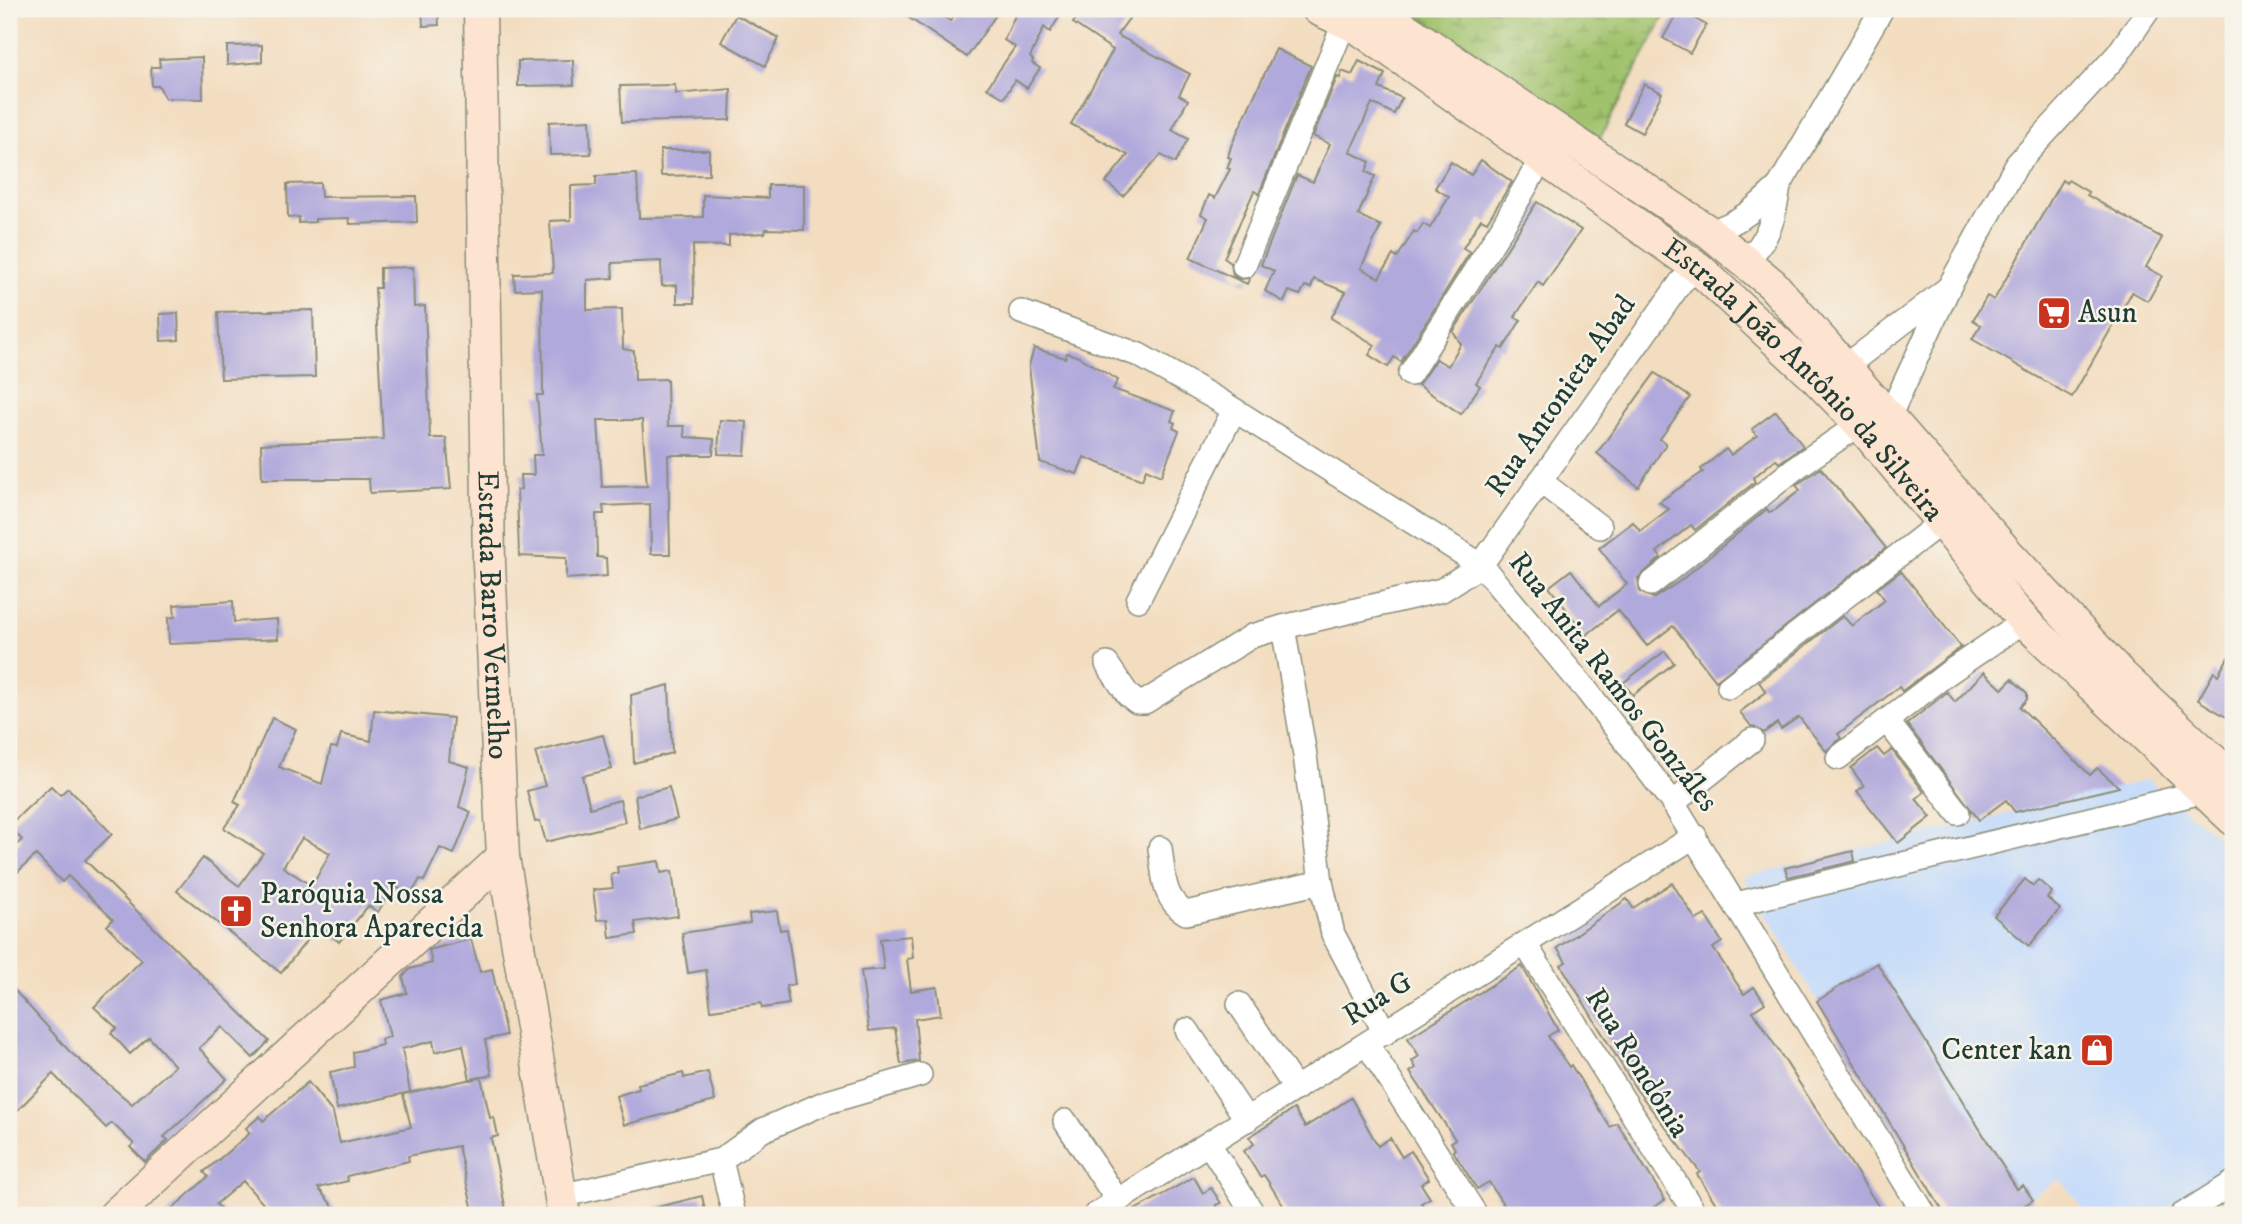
<svg xmlns="http://www.w3.org/2000/svg" width="2242" height="1224" font-family="'IM FELL DW Pica',serif">
	<style>
		.built { fill: #c8ddf9 }
		.wetland { fill: url(#wetland-marsh); stroke: #608050; stroke-width: 2 }
		.building { fill: #b0a9dc; fill-rule: evenodd }
		.lines { fill: none; stroke-linecap: round; stroke-linejoin: round }
		.street-casing { stroke: #898d7a; stroke-width: 26 }
		.secondary-casing { stroke: #898d7a; stroke-width: 35 }
		.street { stroke: #fff; stroke-width: 23 }
		.secondary { stroke: #fde4d0; stroke-width: 32 }
		.labels { text-anchor: middle; dominant-baseline: central; stroke-width: 5; stroke-linejoin: round; paint-order: stroke }
		.poi-label { font-size: 30px; fill: #1f3d34; stroke: #f7f3e8; text-anchor: start }
		.street-label { font-size: 30px; fill: #1f3d34; stroke: #f7f3e8 }
	</style>
	<defs>
		<pattern id="wetland-marsh" width="20" height="14" patternUnits="userSpaceOnUse" patternTransform="scale(1.75)"><rect width="20" height="14" fill="#a0c26c"/><path d="M1 5h8M5 5V1M11 12h8M15 12V8" fill="none" stroke="#829f5a"/></pattern>
	</defs>
	<rect width="100%" height="100%" fill="#f7f3e8"/>
	<filter id="ink" filterUnits="userSpaceOnUse"><feTurbulence type="fractalNoise" baseFrequency=".0143" numOctaves="2"/><feDisplacementMap in="SourceGraphic" scale="14" xChannelSelector="R" yChannelSelector="G"/><feConvolveMatrix kernelMatrix="1 2 1 2 8 2 1 2 1" color-interpolation-filters="sRGB"/></filter>
	<filter id="wash" filterUnits="userSpaceOnUse"><feTurbulence type="fractalNoise" baseFrequency=".00686" numOctaves="4" result="noise"/><feDisplacementMap in="SourceGraphic" scale="28" xChannelSelector="R" yChannelSelector="G"/><feGaussianBlur stdDeviation="1.57" result="paint"/><feColorMatrix in="noise" values="0 0 0 0 0 0 0 0 0 0 0 0 0 0 0 0 0 1.4 0 .05"/><feComposite in="paint" operator="in"/></filter>
	<g filter="url(#wash)">
		<rect width="100%" height="100%" fill="#f3ddc0"/>
		<polygon class="built" points="2148,780 2233,849 2233,1167 2154,1215 2088,1215 2060,1179 2002,1215 1946,1215 1743,877"/>
		<polygon class="wetland" points="1406,9 1668,9 1600,138 1459,42"/>
		<g id="blocks">
			<g class="building">
				<polygon points="422,9 438,9 439,25 423,26"/>
				<polygon points="896,9 931,9 950,21 960,9 1000,9 967,57"/>
				<polygon points="1018,9 1064,9 1050,32 1044,27 1030,57 1033,60 1032,63 1040,68 1027,88 1015,80 1004,98 987,88 1015,47 1004,40"/>
				<polygon points="1084,9 1136,9 1117,35 1190,74 1179,95 1188,100 1172,130 1188,139 1175,163 1161,155 1123,196 1106,182 1128,155 1071,124 1113,50 1073,23"/>
				<polygon points="1679,10 1706,25 1690,53 1663,38"/>
				<polygon points="736,15 779,38 765,66 721,42"/>
				<polygon points="262,45 262,62 227,65 227,46"/>
				<polygon points="1276,49 1311,66 1259,194 1254,191 1224,258 1231,263 1233,275 1239,279 1250,278 1247,284 1190,258 1208,218 1201,214 1209,195 1215,198 1230,169 1227,168 1231,158 1228,157 1231,146"/>
				<polygon points="202,57 203,99 165,98 159,86 152,86 151,67 160,67 159,59"/>
				<polygon points="573,60 574,85 518,86 518,61"/>
				<polygon points="1359,61 1385,74 1379,88 1402,98 1394,114 1372,103 1350,152 1370,162 1366,172 1375,176 1358,215 1381,226 1361,268 1379,278 1393,255 1397,258 1414,231 1417,233 1423,224 1430,228 1449,197 1435,188 1451,162 1471,175 1481,160 1512,182 1487,222 1481,219 1463,248 1470,252 1401,362 1394,357 1388,367 1369,355 1375,345 1331,318 1346,292 1314,279 1311,288 1305,286 1300,295 1289,291 1284,302 1265,291 1274,271 1261,265 1297,175 1313,182 1330,144 1313,136 1337,77 1340,78 1342,71 1352,75"/>
				<polygon points="1644,84 1662,93 1642,133 1624,123"/>
				<polygon points="675,85 676,94 731,89 730,120 622,122 620,86"/>
				<polygon points="590,120 591,154 550,155 549,122"/>
				<polygon points="660,150 709,150 709,175 661,176"/>
				<path d="M637,174L639,218L703,217V195L768,198V185H804V230L766,229L765,233L729,235V246L693,245L694,303H677V285L662,286L661,261L612,263L613,278L587,280V310L622,309L623,349L634,351L635,380L667,379L668,426H684L685,437L714,439L713,455H668L670,554H651L650,504L603,506L604,514H596L597,557L606,558L607,576L566,579V558L519,556L517,490L521,489L520,475H534L533,455H542L537,395H543L542,289L515,290L514,274L553,273L550,221L571,220V186L596,185V176ZM598,420H642L647,486L602,487Z"/>
				<polygon points="2062,180 2066,183 2068,180 2088,192 2087,195 2162,238 2146,267 2162,276 2148,301 2132,292 2072,397 1972,339 1981,325 1973,320 1987,296 1994,300"/>
				<polygon points="320,183 321,197 416,196 417,222 350,224 349,218 315,219 315,222 299,223 299,217 288,218 287,184"/>
				<polygon points="1537,202 1581,230 1543,286 1538,282 1520,309 1515,317 1521,320 1503,349 1500,347 1488,364 1476,383 1480,386 1461,414 1418,385 1436,359 1448,366 1461,344 1453,332"/>
				<polygon points="413,267 414,307 425,306 430,438 446,438 451,489 370,493 369,479 262,479 261,444 383,439 375,288 380,288 380,268"/>
				<polygon points="313,310 315,377 221,379 218,312"/>
				<polygon points="178,313 179,340 161,341 160,314"/>
				<polygon points="1034,348 1065,358 1067,353 1079,357 1118,380 1113,389 1175,411 1171,421 1175,423 1173,428 1179,431 1161,476 1146,469 1142,480 1084,457 1077,474 1040,462 1029,366"/>
				<polygon points="1655,373 1690,397 1660,439 1666,444 1638,487 1597,453"/>
				<polygon points="1776,411 1803,446 1779,463 1776,459 1753,478 1755,482 1695,530 1691,525 1657,552 1661,558 1638,578 1640,592 1654,598 1680,581 1767,509 1769,512 1775,510 1800,490 1796,485 1821,468 1886,548 1716,681 1673,626 1647,646 1618,610 1575,644 1566,631 1577,623 1549,587 1571,570 1599,606 1627,584 1599,548 1633,522 1640,531 1669,509 1659,502 1703,472 1701,469 1726,449 1731,455 1757,436 1752,429"/>
				<polygon points="720,420 747,422 745,455 718,454"/>
				<polygon points="1901,571 1961,647 1902,691 1899,687 1881,701 1838,734 1841,738 1826,751 1799,717 1781,729 1777,723 1764,733 1751,726 1740,712 1766,692 1759,682 1843,616 1852,626 1885,600 1877,589"/>
				<polygon points="233,601 234,622 277,619 278,639 169,644 168,618 175,617 174,605"/>
				<polygon points="2233,649 2233,721 2198,700 2214,672 2218,675"/>
				<polygon points="1665,651 1674,663 1633,695 1623,683"/>
				<polygon points="1984,672 2002,689 2012,679 2027,693 2027,699 2020,707 2090,775 2097,768 2119,787 2015,812 2006,800 1979,820 1907,724 1947,692 1955,702"/>
				<polygon points="669,685 672,753 634,763 631,695"/>
				<path d="M374,710L453,718L449,761L469,767L459,807L471,812L454,854L440,848L424,881L420,879L411,895L394,886L378,912L368,906L339,942L319,925L281,973L177,891L203,858L239,886L263,853L224,828L240,805L234,802L272,718L296,729L279,767L322,784L331,747L337,748L341,734L371,741ZM302,838L330,853L312,886L283,867Z"/>
				<polygon points="603,735 612,769 582,776 590,808 620,800 625,822 546,842 540,821 535,822 527,791 545,786 535,752"/>
				<polygon points="1877,748 1884,756 1892,750 1924,792 1916,799 1931,817 1898,843 1857,791 1864,786 1851,768"/>
				<polygon points="51,786 60,795 68,788 112,834 85,860 269,1041 253,1058 222,1027 199,1048 227,1079 164,1137 168,1140 145,1162 130,1147 134,1144 112,1123 106,1128 53,1074 9,1119 9,984 70,1052 132,1104 175,1066 149,1037 130,1054 111,1033 117,1028 94,1007 142,960 107,926 113,919 68,876 62,882 36,855 9,880 9,852 22,840 9,825"/>
				<polygon points="669,787 677,819 640,829 635,796"/>
				<polygon points="1853,851 1855,861 1788,877 1785,868"/>
				<polygon points="659,861 661,873 672,871 678,916 635,922 637,934 610,938 608,919 597,920 593,890 613,888 611,874 618,873 617,867"/>
				<polygon points="2025,879 2033,886 2038,880 2052,892 2047,898 2060,909 2029,946 1994,916"/>
				<polygon points="1672,883 1696,920 1705,915 1722,942 1713,948 1744,994 1754,987 1765,1003 1753,1011 1884,1215 1723,1215 1697,1174 1700,1172 1636,1089 1561,965 1566,962 1557,948 1627,899 1633,908"/>
				<polygon points="777,911 780,930 787,929 795,984 786,986 789,1004 762,1008 761,1003 711,1010 706,970 688,973 682,933 750,923 749,914"/>
				<polygon points="911,936 913,958 907,959 911,991 937,987 941,1015 915,1019 919,1061 901,1064 895,1028 869,1031 861,971 884,969 880,939"/>
				<polygon points="471,939 480,972 492,969 506,1035 485,1040 492,1075 470,1080 463,1045 435,1052 433,1041 417,1045 402,1049 410,1092 337,1109 330,1072 354,1067 353,1052 382,1045 381,1039 390,1037 381,1000 407,993 403,977 410,969 432,963 429,950"/>
				<polygon points="1877,963 2017,1189 2023,1185 2033,1200 2009,1215 1945,1215 1817,1001"/>
				<polygon points="1522,966 1558,1030 1548,1036 1569,1067 1571,1065 1610,1127 1617,1123 1665,1200 1641,1215 1510,1215 1489,1182 1477,1189 1453,1151 1455,1149 1451,1142 1455,1139 1410,1072 1416,1068 1412,1061 1419,1056 1408,1038"/>
				<polygon points="708,1072 715,1101 624,1125 616,1096 639,1089 638,1084 683,1073 684,1078"/>
				<polygon points="481,1077 490,1118 494,1117 498,1136 491,1138 507,1215 474,1215 458,1146 408,1156 409,1161 347,1176 348,1181 318,1188 340,1215 273,1215 243,1181 216,1204 226,1215 165,1215 208,1177 204,1172 250,1133 246,1128 260,1116 263,1121 308,1082 333,1113 340,1143 411,1127 403,1094"/>
				<polygon points="1351,1098 1378,1146 1390,1138 1402,1157 1411,1151 1429,1179 1421,1184 1430,1198 1421,1203 1429,1215 1289,1215 1264,1175 1260,1177 1244,1151 1254,1144 1249,1137 1294,1109 1305,1127"/>
				<polygon points="1194,1177 1203,1193 1211,1188 1221,1203 1216,1205 1222,1215 1126,1215"/>
				<polygon points="702,1196 706,1215 650,1215 650,1209"/>
			</g>
		</g>
	</g>
	<g filter="url(#ink)">
		<use href="#blocks" fill-opacity="0" stroke="#898d7a" stroke-width="2"/>
		<g class="lines">
			<g class="street-casing">
				<g id="street">
					<path d="M1709,232C1740,223 1756,208 1779,186L1882,9"/>
					<path d="M1745,260C1769,243 1775,214 1779,186"/>
					<polyline points="1244,266 1345,21"/>
					<polyline points="1021,312 1139,355 1220,401 1481,565 1587,691 1673,803 1925,1215"/>
					<polyline points="1846,366 1947,289"/>
					<polyline points="1410,374 1503,226 1543,156"/>
					<polyline points="1889,417 1949,287 2017,164 2118,54 2149,9"/>
					<polyline points="1540,481 1600,527"/>
					<polyline points="1651,584 1794,469 1860,424"/>
					<polyline points="1138,600 1234,410"/>
					<polyline points="1107,664 1128,695 1137,702 1145,702 1252,636 1283,627"/>
					<polyline points="1729,687 1940,523"/>
					<polyline points="1887,721 1958,813"/>
					<polyline points="1838,758 1948,673 2024,621"/>
					<polyline points="1673,803 1752,740"/>
					<path d="M1160,848C1164,874 1162,899 1186,913L1321,882"/>
					<polyline points="1736,904 2202,792"/>
					<polyline points="1525,944 1696,1215"/>
					<polyline points="1239,1004 1296,1089"/>
					<polyline points="1187,1030 1247,1120"/>
					<polyline points="1385,1033 1333,934 1321,882 1305,755 1283,627 1442,590 1481,565 1681,282 1698,268"/>
					<polyline points="1367,1044 1476,1215"/>
					<polyline points="1065,1121 1118,1201"/>
					<polyline points="1209,1144 1254,1215"/>
					<polyline points="721,1160 734,1215"/>
					<polyline points="560,1196 721,1160 763,1130 824,1103 920,1075"/>
					<polyline points="1095,1215 1695,836"/>
					<polyline points="2182,1215 2233,1183"/>
				</g>
			</g>
			<g class="secondary-casing">
				<g id="secondary">
					<path id="s1" d="M480,9L489,563L503,857L564,1215"/>
					<path id="s2" d="M1318,9L1357,27L1698,268L1814,376L1860,424L2024,621L2233,819"/>
					<polyline points="1376,9 1709,232 1772,284 2010,556 2121,675 2233,779"/>
					<polyline points="115,1215 503,857"/>
				</g>
			</g>
			<use href="#street" class="street"/>
			<use href="#secondary" class="secondary"/>
		</g>
	</g>
	<defs>
		<g id="supermarket-square" transform="scale(1.75)"><rect x="-9" y="-9" width="18" height="18" rx="4" fill="#c8321e" stroke="#f7f3e8"/><path d="M-6-5.5h2.5l.6 2H6L4.5 2H-2.5L-4.4-4H-6ZM-1.5 3.2a1.3 1.3 0 1 0 .1 0ZM3 3.2a1.3 1.3 0 1 0 .1 0Z" fill="#fff"/></g>
		<g id="church-square" transform="scale(1.75)"><rect x="-9" y="-9" width="18" height="18" rx="4" fill="#c8321e" stroke="#f7f3e8"/><path d="M-1.2-6h2.4v3.5h3.3v2.4h-3.3V6h-2.4V-.1h-3.3v-2.4h3.3Z" fill="#fff"/></g>
		<g id="shop-square" transform="scale(1.75)"><rect x="-9" y="-9" width="18" height="18" rx="4" fill="#c8321e" stroke="#f7f3e8"/><path d="M-5-2.5h2.3a2.7 3.5 0 0 1 5.4 0H5L5.5 6h-11ZM-1.5-2.5h3a1.5 2.3 0 0 0-3 0Z" fill="#fff"/></g>
	</defs>
	<g fill-rule="evenodd">
		<use href="#supermarket-square" x="2054" y="313"/>
		<use href="#church-square" x="236" y="911"/>
		<use href="#shop-square" x="2097" y="1050"/>
	</g>
	<g class="labels">
		<g class="poi-label">
			<text x="2078" y="313">Asun</text>
			<text x="260" y="894">Paróquia Nossa<tspan x="260" dy="34">Senhora Aparecida</tspan></text>
			<text x="2072" y="1050" text-anchor="end">Center kan</text>
		</g>
		<g class="street-label">
			<text stroke="none"><textPath href="#s2" startOffset="614">Estrada João Antônio da Silveira</textPath></text>
			<text transform="translate(1561 396) rotate(-55)">Rua Antonieta Abad</text>
			<text stroke="none"><textPath href="#s1" startOffset="606">Estrada Barro Vermelho</textPath></text>
			<text transform="translate(1613 682) rotate(52)">Rua Anita Ramos Gonzáles</text>
			<text transform="translate(1378 999) rotate(-32)">Rua G</text>
			<text transform="translate(1637 1063) rotate(58)">Rua Rondônia</text>
		</g>
	</g>
	<rect width="2242" height="1224" fill="none" stroke="#f7f3e8" stroke-width="35"/>
</svg>
